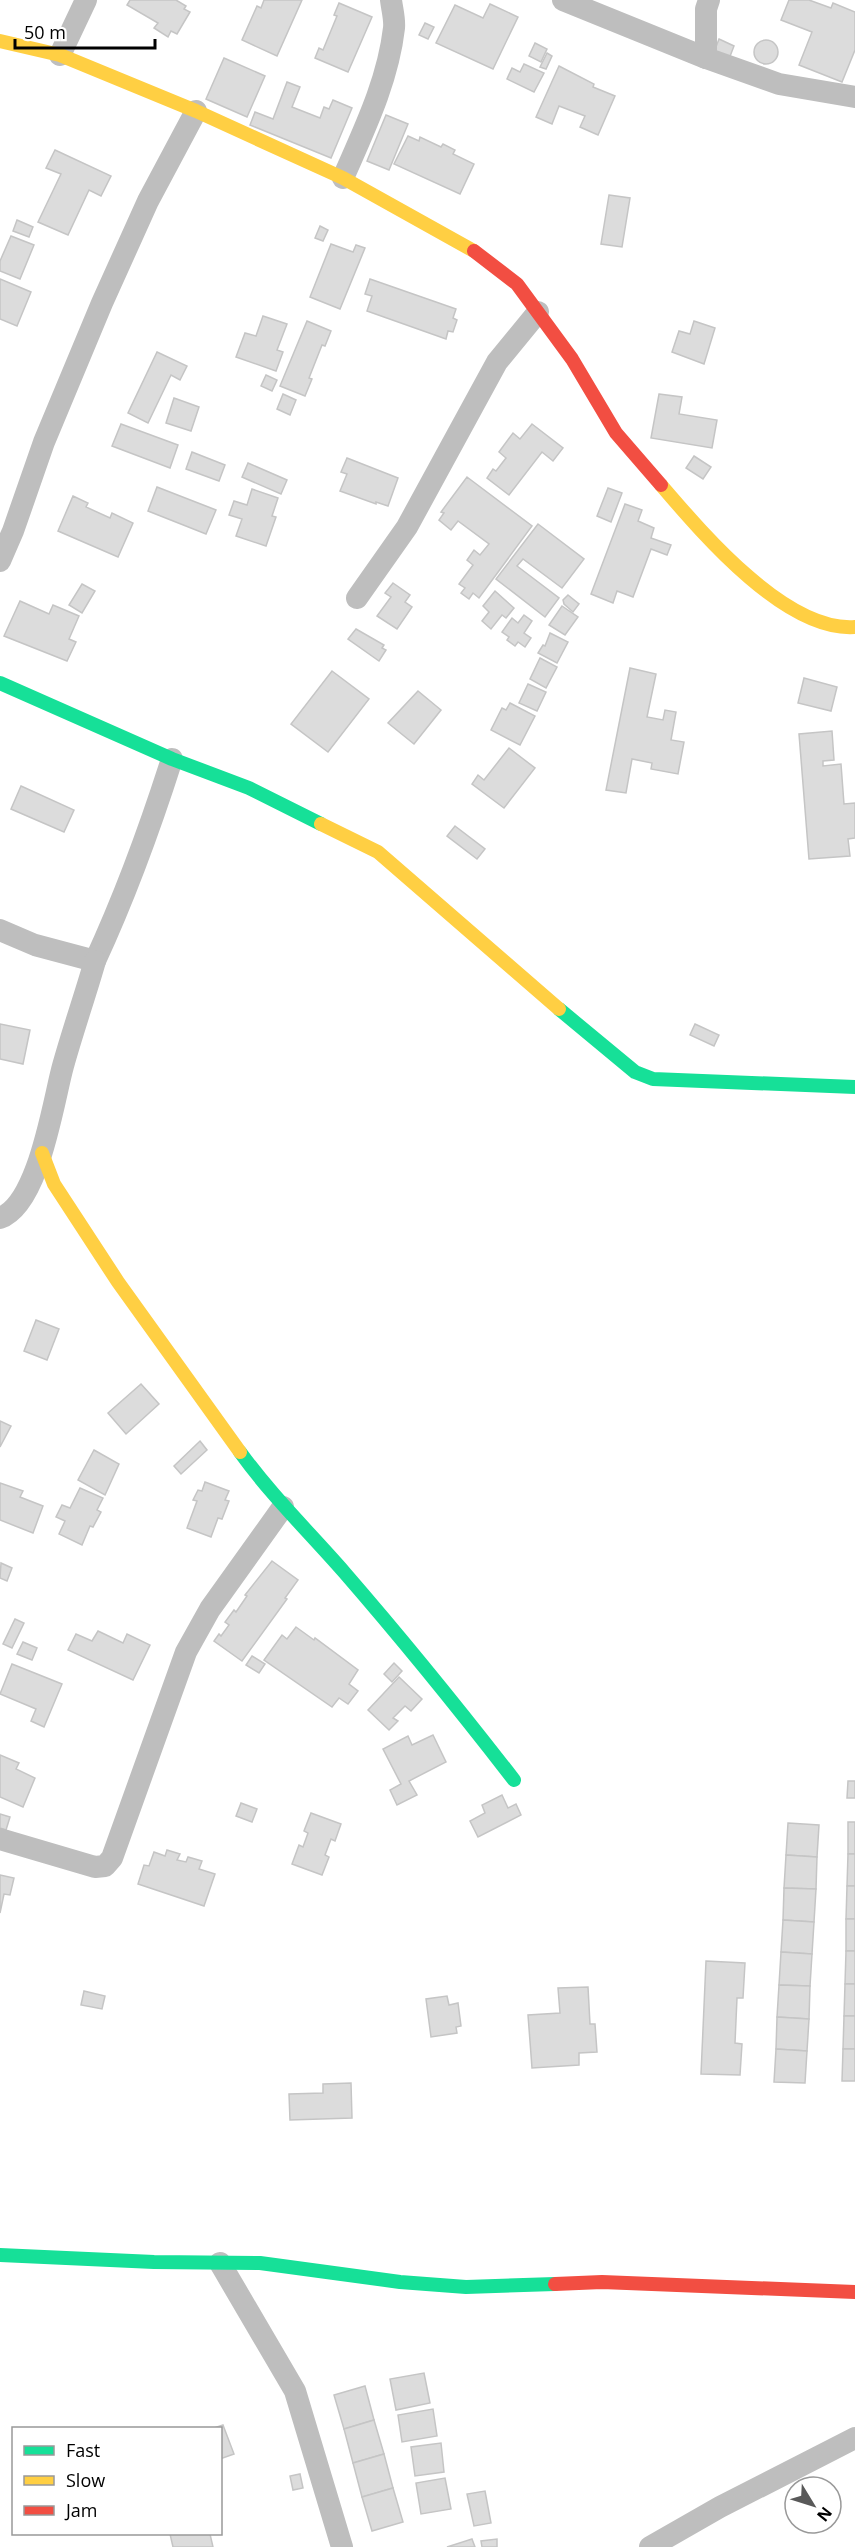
<svg xmlns="http://www.w3.org/2000/svg" width="855" height="2547" font-family="'Open Sans',sans-serif">
	<style>
		.building { fill: #dcdcdc; stroke: #c5c5c5; stroke-width: 1.5 }
		.lines { fill: none; stroke-linecap: round; stroke-linejoin: round }
		.street { stroke: #bebebe; stroke-width: 22 }
		.fast { stroke: #16e098; stroke-width: 14 }
		.slow { stroke: #ffcf43; stroke-width: 14 }
		.jam { stroke: #f24e42; stroke-width: 14 }
	</style>
	<rect width="100%" height="100%" fill="#fff"/>
	<g class="building">
		<polygon points="130,0 176,0 186,6 184,9 190,12 177,34 171,31 168,37 154,28 158,23 127,5"/>
		<polygon points="264,0 302,0 277,56 242,40 257,6 261,8"/>
		<polygon points="789,0 809,0 831,8 833,3 855,12 855,50 842,82 799,65 812,32 781,20"/>
		<polygon points="339,3 372,17 348,72 315,58 319,48 323,50 337,16 334,15"/>
		<polygon points="490,4 518,17 493,69 436,43 455,5 483,18"/>
		<polygon points="425,23 434,27 428,39 419,35"/>
		<polygon points="719,39 734,46 729,59 714,52"/>
		<circle cx="766" cy="52" r="12"/>
		<polygon points="535,43 547,49 541,62 529,56"/>
		<polygon points="547,53 552,56 546,69 540,67"/>
		<polygon points="224,58 265,76 247,117 206,99"/>
		<polygon points="524,64 544,73 534,92 507,79 512,68 520,72"/>
		<polygon points="559,66 594,84 593,87 615,96 598,135 580,127 585,116 559,106 552,124 536,117"/>
		<polygon points="287,82 300,87 292,107 320,118 324,107 329,109 333,100 352,108 331,158 250,125 255,112 273,119"/>
		<polygon points="386,115 408,124 389,170 367,161"/>
		<polygon points="408,136 419,141 420,137 441,147 443,144 455,150 453,154 474,164 460,194 394,164"/>
		<polygon points="55,150 111,176 101,196 89,190 68,235 38,222 61,174 46,168"/>
		<polygon points="609,195 630,198 622,247 601,244"/>
		<polygon points="17,220 33,227 29,237 13,231"/>
		<polygon points="320,226 328,230 323,241 315,238"/>
		<polygon points="11,236 34,245 20,279 0,271 0,261"/>
		<polygon points="331,244 353,252 356,245 365,248 340,309 310,297"/>
		<polygon points="0,279 31,292 17,326 0,319"/>
		<polygon points="370,279 456,309 453,318 457,320 453,332 448,331 446,339 367,311 372,296 365,294"/>
		<polygon points="263,316 287,324 277,350 283,352 276,371 236,357 245,333 256,336"/>
		<polygon points="307,321 331,331 325,346 322,345 309,378 312,379 305,396 280,386"/>
		<polygon points="694,321 715,328 704,364 672,352 679,331 690,334"/>
		<polygon points="157,352 187,366 180,380 171,375 148,423 128,413"/>
		<polygon points="266,375 277,380 272,391 261,386"/>
		<polygon points="283,394 296,400 290,415 277,409"/>
		<polygon points="659,394 682,397 679,414 717,420 712,448 651,438"/>
		<polygon points="174,398 199,407 191,431 166,423"/>
		<polygon points="121,424 178,445 170,468 112,446"/>
		<polygon points="532,424 563,448 553,461 542,452 509,495 487,478 493,469 496,471 506,458 499,452 513,433 520,439"/>
		<polygon points="192,452 225,465 219,481 186,469"/>
		<polygon points="694,456 711,467 703,479 686,468"/>
		<polygon points="347,458 398,478 388,506 376,502 376,504 340,491 347,474 341,472"/>
		<polygon points="248,463 287,480 281,494 242,477"/>
		<polygon points="467,477 532,526 479,598 473,593 469,599 461,593 465,588 459,584 473,565 467,560 474,550 480,555 489,544 458,521 451,530 439,520 444,513 441,512"/>
		<polygon points="157,487 216,510 206,534 148,511"/>
		<polygon points="608,488 622,493 611,522 597,516"/>
		<polygon points="252,489 278,498 272,516 276,517 266,546 236,536 242,519 229,515 234,501 247,505"/>
		<polygon points="73,496 88,503 86,507 110,518 112,513 133,523 118,557 58,531"/>
		<polygon points="625,504 642,510 638,521 654,528 651,538 671,545 667,555 651,549 633,597 617,591 613,603 591,594"/>
		<polygon points="538,524 584,559 562,588 523,559 517,566 559,598 545,617 496,579"/>
		<polygon points="393,583 410,595 405,602 412,607 397,629 377,616 391,597 385,593"/>
		<polygon points="82,584 95,591 82,613 69,605"/>
		<polygon points="495,591 514,608 506,618 502,615 491,629 482,621 489,612 483,606"/>
		<polygon points="568,595 579,604 573,612 564,604 563,600"/>
		<polygon points="20,601 49,614 53,605 79,616 69,639 76,642 67,661 4,636"/>
		<polygon points="562,606 578,617 565,635 549,625"/>
		<polygon points="524,615 532,621 524,633 531,638 525,647 518,642 515,646 507,640 509,637 502,632 512,618 518,623"/>
		<polygon points="356,629 384,645 382,648 386,650 379,661 348,639"/>
		<polygon points="550,633 568,642 557,663 538,653 543,645 545,646"/>
		<polygon points="540,658 557,667 546,688 530,679"/>
		<polygon points="630,668 656,674 647,717 663,720 665,710 676,712 671,740 684,742 678,774 651,769 652,763 632,759 626,793 606,790"/>
		<polygon points="332,671 369,699 328,752 291,724"/>
		<polygon points="804,678 837,687 831,711 798,703"/>
		<polygon points="528,684 546,692 537,711 519,703"/>
		<polygon points="418,691 441,710 414,744 388,723"/>
		<polygon points="510,703 535,716 520,745 491,730 502,708 506,710"/>
		<polygon points="832,731 834,760 823,761 823,766 841,764 844,804 855,803 855,838 848,839 850,856 809,859 799,734"/>
		<polygon points="509,748 535,768 504,808 472,784 478,775 484,780"/>
		<polygon points="21,786 74,810 64,832 11,809"/>
		<polygon points="455,826 485,849 477,859 447,836"/>
		<polygon points="0,1024 30,1030 23,1064 0,1059"/>
		<polygon points="695,1024 719,1035 714,1046 690,1035"/>
		<polygon points="36,1320 59,1329 47,1360 24,1351"/>
		<polygon points="141,1384 159,1404 126,1434 108,1413"/>
		<polygon points="0,1421 11,1426 0,1447"/>
		<polygon points="200,1441 207,1450 181,1474 174,1466"/>
		<polygon points="94,1450 119,1464 105,1495 78,1480"/>
		<polygon points="205,1482 229,1491 225,1500 229,1501 222,1519 218,1518 211,1537 187,1528 197,1501 193,1500 198,1490 202,1491"/>
		<polygon points="0,1483 23,1491 20,1497 43,1506 33,1533 0,1520"/>
		<polygon points="80,1488 103,1498 97,1510 101,1512 93,1527 90,1526 82,1545 59,1534 65,1521 56,1517 62,1505 70,1508"/>
		<polygon points="272,1561 298,1580 285,1598 287,1599 242,1661 214,1641 219,1634 221,1636 229,1625 225,1622 234,1610 236,1612 247,1596 245,1595"/>
		<polygon points="1,1563 12,1568 7,1581 0,1578"/>
		<polygon points="15,1619 24,1623 12,1648 3,1644"/>
		<polygon points="296,1627 314,1640 315,1638 358,1670 349,1684 358,1691 348,1704 339,1698 332,1707 264,1660 282,1635 287,1639"/>
		<polygon points="98,1631 123,1643 127,1634 150,1645 133,1680 68,1650 76,1634 92,1641"/>
		<polygon points="23,1642 37,1648 32,1660 17,1654"/>
		<polygon points="252,1656 265,1664 259,1673 246,1665"/>
		<polygon points="394,1663 402,1671 392,1682 384,1674"/>
		<polygon points="12,1664 62,1684 44,1727 31,1721 36,1709 0,1694"/>
		<polygon points="399,1677 422,1699 411,1711 405,1706 393,1718 398,1721 389,1730 368,1710"/>
		<polygon points="433,1735 446,1762 409,1781 417,1795 397,1805 390,1790 401,1784 383,1749 408,1736 412,1745"/>
		<polygon points="0,1755 19,1763 16,1769 35,1778 23,1807 0,1797"/>
		<polygon points="848,1781 855,1781 855,1798 847,1798"/>
		<polygon points="502,1795 508,1808 516,1804 521,1815 478,1837 470,1821 485,1813 482,1805"/>
		<polygon points="241,1803 257,1809 252,1822 236,1816"/>
		<polygon points="311,1813 341,1824 335,1841 331,1839 325,1855 329,1857 322,1875 292,1864 299,1845 303,1847 308,1833 304,1831"/>
		<polygon points="0,1814 10,1817 6,1830 0,1828"/>
		<rect x="848" y="1822" width="7" height="32"/>
		<polygon points="788,1823 819,1825 817,1857 786,1855"/>
		<polygon points="167,1850 180,1854 177,1860 186,1862 188,1857 202,1861 199,1869 215,1874 204,1906 138,1884 144,1865 149,1866 154,1852 165,1856"/>
		<polygon points="848,1854 855,1854 855,1886 847,1886"/>
		<polygon points="786,1855 817,1857 816,1889 784,1888"/>
		<polygon points="0,1875 14,1878 10,1895 4,1894 0,1913"/>
		<polygon points="847,1886 855,1886 855,1919 846,1919"/>
		<polygon points="784,1888 816,1889 814,1922 783,1920"/>
		<rect x="846" y="1919" width="9" height="32"/>
		<polygon points="783,1920 814,1922 812,1954 781,1952"/>
		<polygon points="846,1951 855,1951 855,1984 845,1984"/>
		<polygon points="781,1952 812,1954 810,1986 779,1985"/>
		<polygon points="706,1961 745,1963 743,1998 737,1998 735,2043 742,2044 740,2075 701,2074"/>
		<polygon points="845,1984 855,1984 855,2016 844,2016"/>
		<polygon points="779,1985 810,1986 809,2019 777,2017"/>
		<polygon points="588,1987 590,2024 595,2024 597,2052 579,2053 579,2065 532,2068 528,2015 560,2013 558,1988"/>
		<polygon points="84,1991 105,1996 102,2009 81,2005"/>
		<polygon points="447,1996 449,2005 458,2003 461,2026 456,2027 457,2033 431,2037 426,1999"/>
		<polygon points="844,2016 855,2016 855,2049 843,2049"/>
		<polygon points="777,2017 809,2019 807,2051 776,2049"/>
		<polygon points="776,2049 807,2051 805,2083 774,2082"/>
		<polygon points="843,2049 855,2049 855,2081 842,2081"/>
		<polygon points="351,2083 352,2118 290,2120 289,2094 323,2093 323,2084"/>
		<polygon points="424,2373 430,2403 396,2410 390,2379"/>
		<polygon points="365,2386 374,2420 344,2429 334,2395"/>
		<polygon points="433,2409 437,2436 402,2442 398,2415"/>
		<polygon points="374,2420 384,2454 353,2463 344,2429"/>
		<polygon points="223,2425 234,2454 220,2459 220,2428 214,2428"/>
		<polygon points="441,2443 444,2472 415,2476 411,2447"/>
		<polygon points="384,2454 393,2488 362,2497 353,2463"/>
		<polygon points="300,2474 303,2488 293,2490 290,2476"/>
		<polygon points="445,2478 451,2509 421,2514 416,2483"/>
		<polygon points="393,2488 403,2522 372,2531 362,2497"/>
		<polygon points="485,2491 491,2523 474,2526 467,2494"/>
		<polygon points="170,2534 210,2534 213,2547 173,2547"/>
		<polygon points="472,2539 475,2547 447,2547"/>
		<polygon points="497,2539 497,2547 482,2547 481,2541"/>
	</g>
	<g class="lines">
		<g class="street">
			<polyline points="563,0 706,58"/>
			<polyline points="709,0 706,9 706,58 779,84 855,97"/>
			<polyline points="60,55 86,0"/>
			<path d="M343,178C364,130 388,81 394,28C395,19 392,9 391,0"/>
			<polyline points="0,561 13,531 44,442 102,303 148,201 196,111"/>
			<polyline points="357,598 407,527 497,362 538,312"/>
			<path d="M0,930L35,945L95,961C126,894 150,828 172,759"/>
			<path d="M0,1218C39,1204 53,1102 63,1066C73,1030 85,996 95,961"/>
			<polyline points="0,1839 95,1867 105,1866 112,1858 186,1652 210,1609 283,1507"/>
			<polyline points="220,2263 295,2391 342,2547"/>
			<polyline points="650,2547 720,2507 855,2438"/>
		</g>
		<g class="fast">
			<polyline points="0,683 172,759 249,788 321,824"/>
			<polyline points="559,1009 635,1072 653,1079 855,1087"/>
			<path d="M240,1452C271,1495 309,1532 344,1572C403,1640 459,1709 514,1780"/>
			<polyline points="0,2255 154,2262 260,2263 400,2282 466,2287 555,2284"/>
		</g>
		<g class="slow">
			<polyline points="0,41 60,55 196,111 343,178 474,251"/>
			<path d="M661,485C703,534 786,632 855,627"/>
			<polyline points="321,824 378,852 559,1009"/>
			<polyline points="42,1153 54,1184 118,1282 240,1452"/>
		</g>
		<g class="jam">
			<polyline points="474,251 517,284 572,359 616,433 661,485"/>
			<polyline points="555,2284 602,2282 855,2292"/>
		</g>
	</g>
	<rect x="12" y="2427" width="210" height="108" fill="#ffffff" stroke="#999999" stroke-width="1.5"/>
	<rect x="24" y="2446" width="30" height="9" fill="#16e098" stroke="#999999" stroke-width="1.5"/>
	<text x="66" y="2457" font-size="18" fill="#000000">Fast</text>
	<rect x="24" y="2476" width="30" height="9" fill="#ffcf43" stroke="#999999" stroke-width="1.5"/>
	<text x="66" y="2487" font-size="18" fill="#000000">Slow</text>
	<rect x="24" y="2506" width="30" height="9" fill="#f24e42" stroke="#999999" stroke-width="1.5"/>
	<text x="66" y="2517" font-size="18" fill="#000000">Jam</text>
	<g transform="translate(813 2505) rotate(128)"><circle r="28" fill="#ffffff" stroke="#999999" stroke-width="1.5"/>
	<path d="M0-4.5L10 22L0 15L-10 22Z" fill="#595959"/>
	<text y="-9" font-size="16" font-weight="bold" text-anchor="middle" fill="#000000">N</text>
	</g>
	<path d="M15 39v9h140v-9" fill="none" stroke="#000000" stroke-width="3"/>
	<text x="24" y="39" font-size="18" fill="#000000" stroke="#ffffff" stroke-width="4.5" paint-order="stroke">50 m</text>
</svg>
